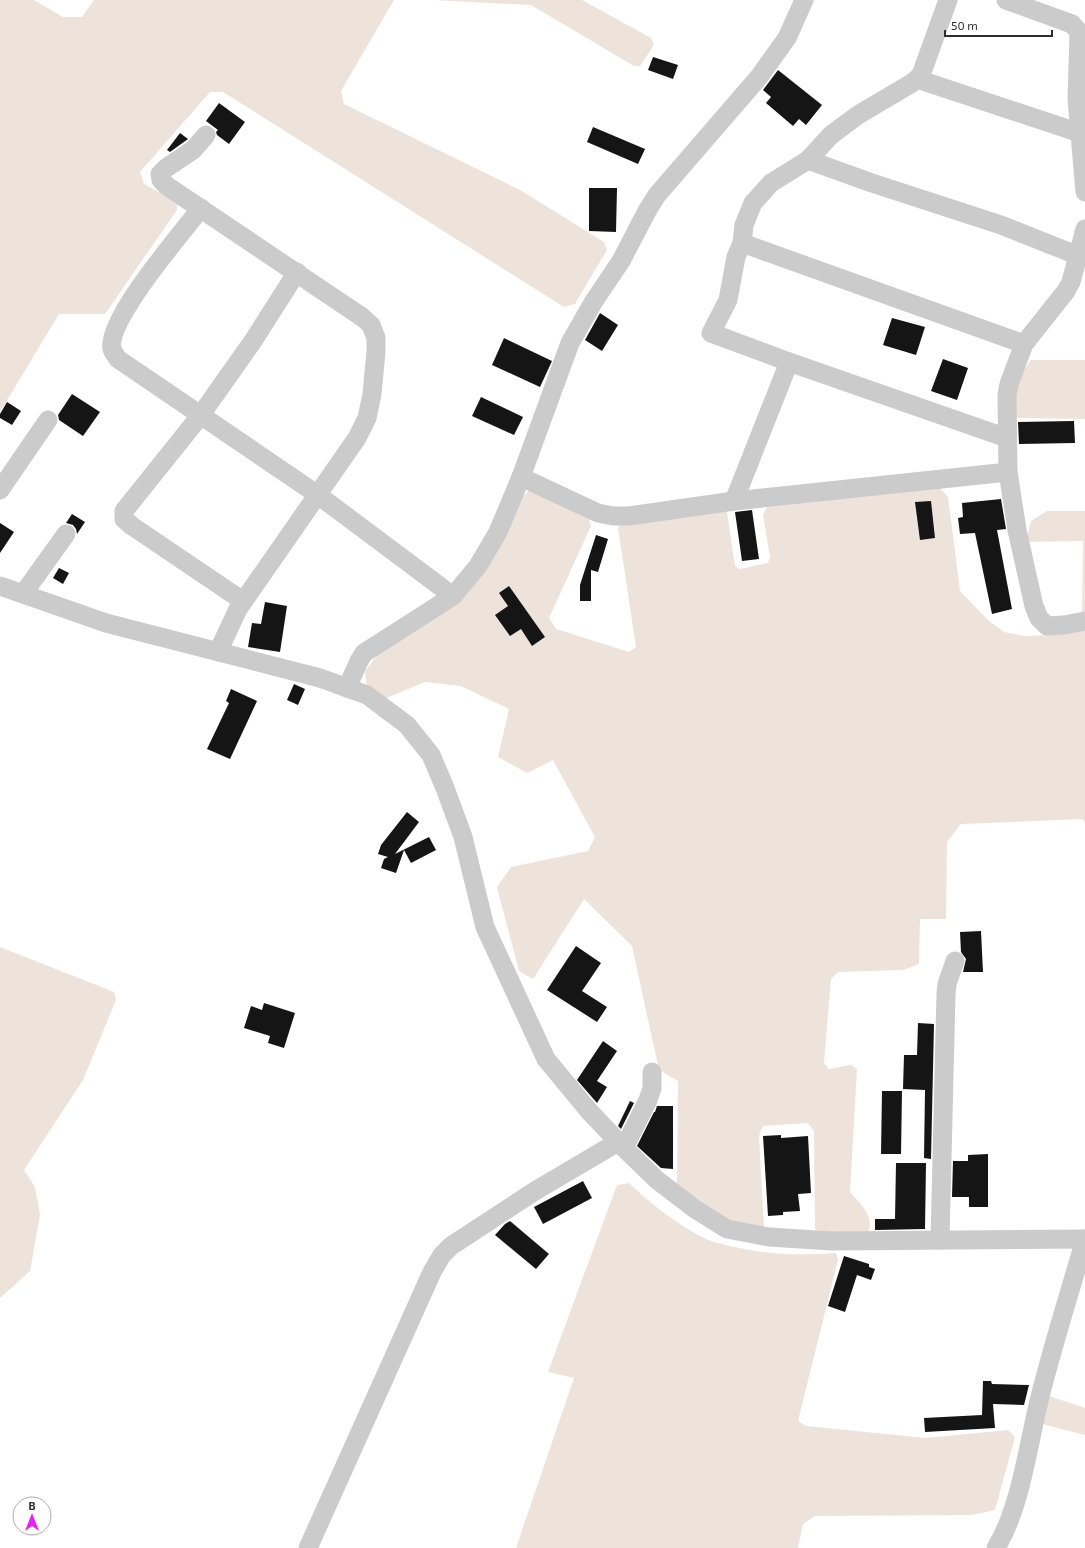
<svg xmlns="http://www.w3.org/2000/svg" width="1085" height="1548" font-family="'Exo 2',sans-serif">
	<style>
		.green { fill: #ede3da }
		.building { fill: #151515 }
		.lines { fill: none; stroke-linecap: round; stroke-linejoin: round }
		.minor { stroke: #cbcbcb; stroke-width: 19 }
	</style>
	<rect width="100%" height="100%" fill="#fff"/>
	<g class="green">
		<polygon points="0,0 34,0 63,17 82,17 94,0 394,0 341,91 344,104 520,190 604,242 607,250 575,304 564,307 223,92 210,92 140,172 144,184 177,202 177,210 105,314 59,314 0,412"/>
		<polygon points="434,0 582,0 651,38 654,45 640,66 634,66 531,5"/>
		<polygon points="1031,360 1085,360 1085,419 1013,418 1018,377"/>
		<path d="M930,486L941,489L948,497L960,591L988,620L1004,632L1024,636L1050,635L1085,630V822L1082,819L961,824L947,842L946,919H920L919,964L904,970L838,972L831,979L824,1063L829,1069L851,1065L857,1069L850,1192C862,1206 876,1216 867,1237H823L815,1229L814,1131L808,1123L763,1126L759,1136L764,1228L738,1226L677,1186L678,1081L659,1070L632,946L584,899L533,979L519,971L497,887L511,867L588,851L595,837L553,760L527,773L498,757L509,709L461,686L425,682L382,700L367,689L365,671L382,649L459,602L522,497L530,490L589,519L591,526L549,618L556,629L629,652L636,647L618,528L622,522L721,509L727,512L735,566L740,569L768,563L770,557L763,515L766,508L772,503Z"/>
		<polygon points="1047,511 1085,511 1085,614 1082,613 1083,541 1026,542 1031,521"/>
		<polygon points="0,947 114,992 116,1000 83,1080 24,1170 35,1187 40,1215 30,1271 0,1298"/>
		<path d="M629,1183C652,1205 678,1225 706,1239C712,1242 720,1243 726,1245C762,1254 799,1256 836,1253L838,1260L798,1421L806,1426L926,1438L1008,1430L1015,1437L995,1510L972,1515L815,1516L803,1524L798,1548H516L574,1378L548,1372L617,1185Z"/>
		<polygon points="1049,1396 1085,1408 1085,1435 1042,1424"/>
	</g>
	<g class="building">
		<polygon points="653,57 678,65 673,79 648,70"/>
		<polygon points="778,70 822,105 806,125 799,119 793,126 766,103 771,97 763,90"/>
		<polygon points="219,103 245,122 229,144 217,135 216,132 218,130 206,121"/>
		<polygon points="593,127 645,149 638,164 587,142"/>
		<polygon points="180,133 188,139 170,152 167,150"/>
		<polygon points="589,188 617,188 616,232 589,231"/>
		<polygon points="600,313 618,325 602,351 585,340"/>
		<polygon points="892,318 925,327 916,355 883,345"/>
		<polygon points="504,338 552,361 540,387 492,365"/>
		<polygon points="943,359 968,368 957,400 931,391"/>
		<polygon points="72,394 100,412 83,436 59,420 58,415"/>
		<polygon points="481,397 523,417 514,435 472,416"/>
		<polygon points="7,402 21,411 12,425 0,418 0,414"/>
		<polygon points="1074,421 1075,443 1019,444 1018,422"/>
		<polygon points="1001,499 1006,529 997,530 1012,609 992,614 975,533 960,534 958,518 963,517 962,503"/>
		<polygon points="931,501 935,538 920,540 915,502"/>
		<polygon points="752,510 759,559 742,561 735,512"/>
		<polygon points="72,514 85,522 77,534 76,529 73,525 66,523"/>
		<polygon points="0,523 14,532 0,553"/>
		<polygon points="596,535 608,539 598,572 591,570 591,601 580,601 580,585"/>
		<polygon points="59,568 69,573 63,584 53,578"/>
		<polygon points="509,586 545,637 532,646 521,629 510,636 495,615 508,606 499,593"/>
		<polygon points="265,602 287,606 280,652 248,647 252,623 261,624"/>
		<polygon points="294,684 305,689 298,705 287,700"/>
		<polygon points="231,689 257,701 230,759 207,749 229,703 226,701"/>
		<polygon points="407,812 419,822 395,854 429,837 436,850 411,863 404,850 396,873 381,868 384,859 388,857 378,854 381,845"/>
		<polygon points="981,931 983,972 963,972 966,959 961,952 960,932"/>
		<polygon points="576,946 601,963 582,991 607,1007 597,1022 547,990"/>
		<polygon points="264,1003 295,1013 284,1048 268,1043 270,1036 244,1028 251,1006 262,1010"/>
		<polygon points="918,1023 934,1024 931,1159 924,1158 925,1090 903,1089 904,1055 917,1055"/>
		<polygon points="603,1041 617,1051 597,1081 607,1087 597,1103 577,1080"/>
		<polygon points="882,1091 902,1091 901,1154 881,1154"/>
		<polygon points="630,1101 634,1103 621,1129 618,1126"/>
		<polygon points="657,1106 673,1106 673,1169 661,1168 637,1146 654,1112 655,1112"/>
		<polygon points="781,1135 781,1138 808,1136 811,1193 798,1194 800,1211 783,1212 783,1215 768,1216 763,1136"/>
		<polygon points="988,1154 988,1207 969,1207 969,1197 952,1197 953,1161 968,1161 968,1155"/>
		<polygon points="896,1163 926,1163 925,1229 875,1230 875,1219 895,1219"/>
		<polygon points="583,1181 592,1198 543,1224 534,1207"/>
		<polygon points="510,1221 549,1254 536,1269 495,1235 505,1224"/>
		<polygon points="844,1256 869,1264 869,1267 875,1269 871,1280 857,1275 845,1312 828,1306"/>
		<polygon points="983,1381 991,1381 992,1384 1029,1385 1024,1405 993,1404 995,1428 925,1432 924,1418 982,1415"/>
	</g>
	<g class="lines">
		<g class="minor">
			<polyline points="948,0 921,75 923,81 1080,133"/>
			<polyline points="1006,0 1072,24 1079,32 1077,99 1085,192"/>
			<polyline points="206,135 193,150 166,168 160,174 161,180 167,186 362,317 371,325 376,338 376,352 372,394 367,418 357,438 238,609 218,652"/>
			<polyline points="808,160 872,183 1001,225 1079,256"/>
			<path d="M201,208C182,233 106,320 112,349C113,352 116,356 118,359L318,495L453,596"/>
			<polyline points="1085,229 1071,282 1066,291 1024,344 1009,384 1007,395 1008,472 1017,530 1034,606 1039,618 1047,626 1064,625 1085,621"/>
			<polyline points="742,243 744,225 753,203 771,183 808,160 831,135 858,115 912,83 921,75"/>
			<polyline points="1007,438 789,362 711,333 728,300 736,257 742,243 1024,344"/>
			<polyline points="521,477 598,513 613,516 629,516 734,501 1008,472"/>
			<polyline points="0,490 48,420"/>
			<polyline points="734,501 789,362"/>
			<polyline points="0,586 106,623 320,678 367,695 407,725 431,755 445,788 463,837 485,927 546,1059 589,1111 624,1148 657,1180 695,1209 727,1229 769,1237 832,1241 1085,1239"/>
			<polyline points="23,594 66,534"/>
			<polyline points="243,601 132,526 124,519 124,511 200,416 253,341 297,272"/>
			<polyline points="347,688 359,661 364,653 453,596 478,566 498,532 521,477 570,343 594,301 621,261 647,211 657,195 759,77 787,38 804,0"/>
			<polyline points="624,1148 648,1100 652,1088 652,1072"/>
			<polyline points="940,1240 946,994 947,984 955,961"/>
			<polyline points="308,1548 432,1272 442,1255 451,1246 535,1191 618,1142"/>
			<path d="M996,1548C1021,1507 1028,1444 1040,1397C1053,1344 1070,1292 1085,1239"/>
		</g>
	</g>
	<g transform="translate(32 1516)"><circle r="19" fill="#ffffff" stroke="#ababab"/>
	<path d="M0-3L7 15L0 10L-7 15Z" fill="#e622f3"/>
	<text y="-6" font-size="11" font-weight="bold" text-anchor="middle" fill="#2e2e2e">B</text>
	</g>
	<path d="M945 30v6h107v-6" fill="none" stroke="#2e2e2e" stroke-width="2"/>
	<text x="951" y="30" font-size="12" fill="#2e2e2e" stroke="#ffffff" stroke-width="3" paint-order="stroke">50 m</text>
</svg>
